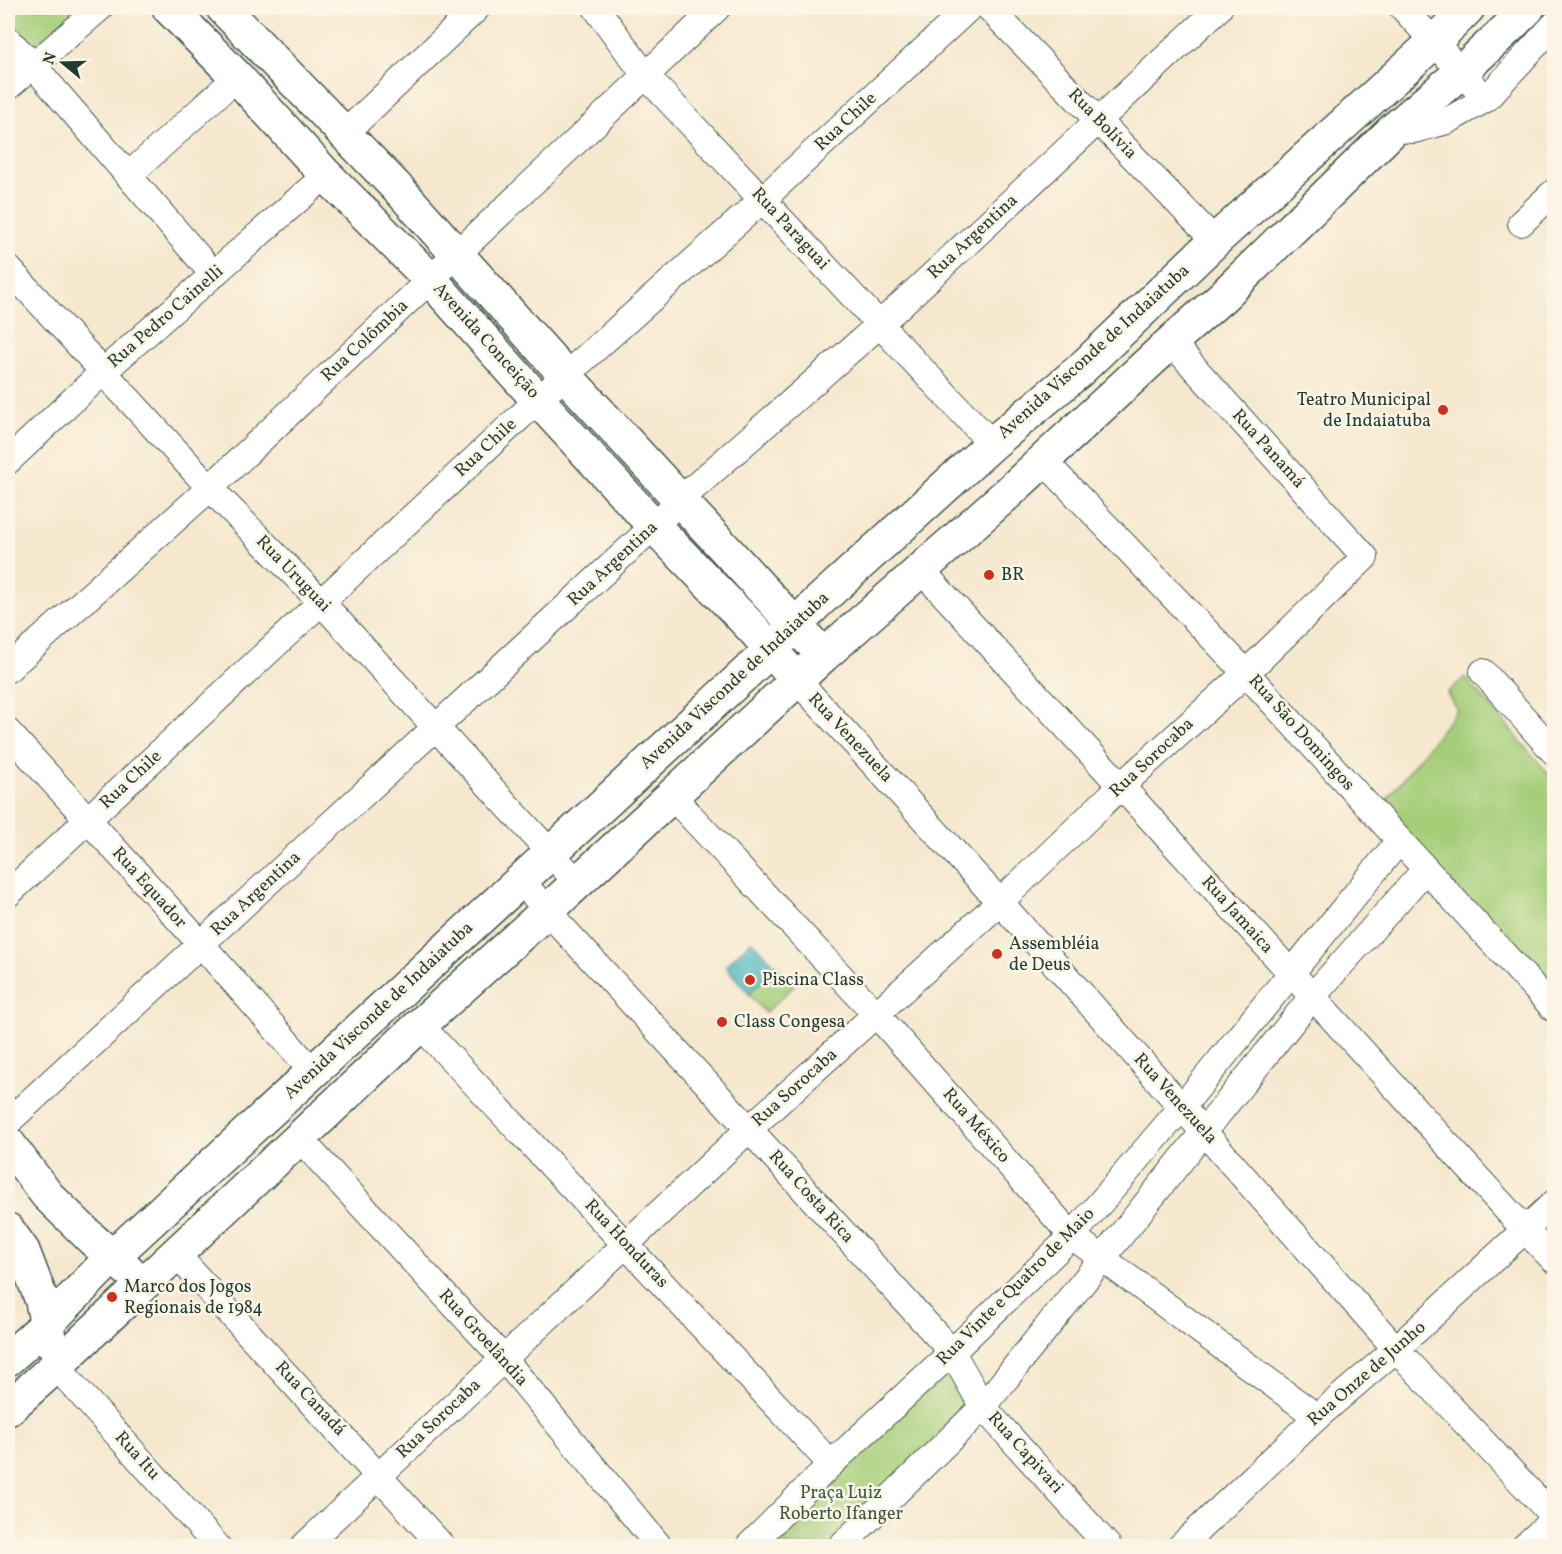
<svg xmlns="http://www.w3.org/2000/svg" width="1562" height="1554" font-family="Vollkorn,serif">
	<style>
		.green { fill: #a5ce79; stroke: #628656; stroke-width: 1.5 }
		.water { fill: #44b4bb; stroke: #327878; stroke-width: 1.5 }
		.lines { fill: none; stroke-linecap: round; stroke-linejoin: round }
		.minor-casing { stroke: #3f574b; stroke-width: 28 }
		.major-casing { stroke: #3f574b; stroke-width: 36 }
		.minor { stroke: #fff; stroke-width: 26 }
		.major { stroke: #fff; stroke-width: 33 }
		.poi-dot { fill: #c8321e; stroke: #fcf5e5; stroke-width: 2 }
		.labels { text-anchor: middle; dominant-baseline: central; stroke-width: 5; stroke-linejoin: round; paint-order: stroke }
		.street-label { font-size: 18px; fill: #1f3d34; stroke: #fcf5e5 }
		.poi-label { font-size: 18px; fill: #1f3d34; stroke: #fcf5e5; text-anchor: start }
		.park-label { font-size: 18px; fill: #3a5a42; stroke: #fcf5e5 }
	</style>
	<rect width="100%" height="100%" fill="#fcf5e5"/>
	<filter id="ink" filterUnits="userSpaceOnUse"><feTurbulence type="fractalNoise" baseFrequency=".0167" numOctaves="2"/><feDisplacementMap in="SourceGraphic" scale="12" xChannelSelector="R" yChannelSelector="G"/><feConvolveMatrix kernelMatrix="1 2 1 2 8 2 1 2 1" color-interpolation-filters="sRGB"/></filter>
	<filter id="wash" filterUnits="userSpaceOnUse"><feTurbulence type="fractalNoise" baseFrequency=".008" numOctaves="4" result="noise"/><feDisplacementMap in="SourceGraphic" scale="24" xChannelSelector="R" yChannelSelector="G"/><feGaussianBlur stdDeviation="1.35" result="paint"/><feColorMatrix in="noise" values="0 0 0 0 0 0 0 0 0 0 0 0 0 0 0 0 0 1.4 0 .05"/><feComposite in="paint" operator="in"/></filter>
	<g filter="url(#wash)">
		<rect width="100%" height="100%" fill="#f6e8cf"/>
		<g class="green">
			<polygon points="8,8 83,8 8,75"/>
			<polygon points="1465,677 1554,780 1554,994 1381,807 1457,710 1447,693"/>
			<polygon points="777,967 794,986 765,1013 749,994"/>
			<polygon points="952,1352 983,1407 841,1546 751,1546"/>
		</g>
		<polygon class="water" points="752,940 777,967 749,994 725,966"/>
	</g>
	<g filter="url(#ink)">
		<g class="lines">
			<g class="minor-casing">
				<g id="minor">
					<polyline points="596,8 645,75 992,444"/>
					<polyline points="989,8 1215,241"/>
					<polyline points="1403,8 1474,86"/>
					<polyline points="8,40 32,64 214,275"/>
					<polyline points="8,87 100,8"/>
					<polyline points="1394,129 1414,130 1447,121 1486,99 1554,25"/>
					<polyline points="345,133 477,8"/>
					<polyline points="129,175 237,77"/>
					<polyline points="1521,223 1554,192"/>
					<polyline points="8,268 210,488 322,603 577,882"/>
					<polyline points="8,461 104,371 326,175"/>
					<polyline points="1044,461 1246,673 1554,1009"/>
					<polyline points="921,570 1121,786 1525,1230 1554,1260"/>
					<polyline points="8,669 210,488 717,8"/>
					<polyline points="1483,672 1554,752"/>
					<polyline points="797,680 1000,902 1396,1349 1554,1517"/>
					<polyline points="8,732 201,944 313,1072"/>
					<polyline points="671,795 876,1014 1072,1236 1317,1417"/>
					<polyline points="521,880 547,911 749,1129 952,1352 983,1407 1108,1546"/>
					<polyline points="8,894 538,400 762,200 969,8"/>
					<polyline points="420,1025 831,1464"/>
					<polyline points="8,1122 654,526 681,499 879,325 1219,8"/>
					<polyline points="299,1138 504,1359 659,1546"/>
					<polyline points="176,1254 442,1546"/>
					<polyline points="56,1366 217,1546"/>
					<polyline points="304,1546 749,1129 1000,902 1121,786 1246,673 1365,557 1171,342"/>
					<polyline points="749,1546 831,1464 952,1352 1072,1236 1182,1107 1399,841"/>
					<polyline points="841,1546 983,1407 1312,997 1425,870"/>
					<polyline points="1181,1546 1317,1417 1396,1349 1554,1203"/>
					<polyline points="1525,1546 1554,1519"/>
				</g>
			</g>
			<g class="major-casing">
				<g id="major">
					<polyline points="169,8 237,77 326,175 431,280 538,400 654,526 755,631 784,665"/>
					<polyline points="223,8 403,194 566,376 810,641"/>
					<polyline points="8,1143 47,1195 93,1240 128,1270"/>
					<polyline points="8,1230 23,1251 42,1301 50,1342"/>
					<polyline points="8,1359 46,1325 113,1256 771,650 817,603 992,444 1079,371 1215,241 1434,42 1468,8"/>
					<polyline points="8,1409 56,1366 420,1025 547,911 823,656 1008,493 1171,342 1222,297 1394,129 1461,72 1509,27 1528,8"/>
				</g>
			</g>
			<use href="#minor" class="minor"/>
			<use href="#major" class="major"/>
		</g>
	</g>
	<g class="poi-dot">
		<circle cx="1443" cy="410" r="6"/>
		<circle cx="989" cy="575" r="6"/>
		<circle cx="997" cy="954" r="6"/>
		<circle cx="750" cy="980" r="6"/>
		<circle cx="722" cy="1022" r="6"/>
		<circle cx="112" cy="1297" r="6"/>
	</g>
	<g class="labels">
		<g class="street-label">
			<text transform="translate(846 122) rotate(-43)">Rua Chile</text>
			<text transform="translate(1102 124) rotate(46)">Rua Bolívia</text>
			<text transform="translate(790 229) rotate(47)">Rua Paraguai</text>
			<text transform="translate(973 237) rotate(-43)">Rua Argentina</text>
			<text transform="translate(166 317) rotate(-41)">Rua Pedro Cainelli</text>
			<text transform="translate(365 341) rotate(-43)">Rua Colômbia</text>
			<text transform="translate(486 341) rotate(48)">Avenida Conceição</text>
			<text transform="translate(1094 352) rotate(-42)">Avenida Visconde de Indaiatuba</text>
			<text transform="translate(486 448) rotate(-43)">Rua Chile</text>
			<text transform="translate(1268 449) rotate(48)">Rua Panamá</text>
			<text transform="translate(613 564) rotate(-43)">Rua Argentina</text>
			<text transform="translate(293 574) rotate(46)">Rua Uruguai</text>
			<text transform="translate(735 681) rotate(-43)">Avenida Visconde de Indaiatuba</text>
			<text transform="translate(1301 733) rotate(48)">Rua São Domingos</text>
			<text transform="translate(850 738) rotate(47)">Rua Venezuela</text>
			<text transform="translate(1152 758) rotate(-43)">Rua Sorocaba</text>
			<text transform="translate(131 780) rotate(-43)">Rua Chile</text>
			<text transform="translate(149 888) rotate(48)">Rua Equador</text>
			<text transform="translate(256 894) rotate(-43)">Rua Argentina</text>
			<text transform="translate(1237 915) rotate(48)">Rua Jamaica</text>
			<text transform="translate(379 1011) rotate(-43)">Avenida Visconde de Indaiatuba</text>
			<text transform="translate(795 1088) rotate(-42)">Rua Sorocaba</text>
			<text transform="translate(1175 1099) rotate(48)">Rua Venezuela</text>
			<text transform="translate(976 1126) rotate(49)">Rua México</text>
			<text transform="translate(811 1197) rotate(48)">Rua Costa Rica</text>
			<text transform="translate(626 1244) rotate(47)">Rua Honduras</text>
			<text transform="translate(1016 1287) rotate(-45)">Rua Vinte e Quatro de Maio</text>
			<text transform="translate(483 1338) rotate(48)">Rua Groelândia</text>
			<text transform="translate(1367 1374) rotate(-41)">Rua Onze de Junho</text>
			<text transform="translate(310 1399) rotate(47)">Rua Canadá</text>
			<text transform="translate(439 1419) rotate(-43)">Rua Sorocaba</text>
			<text transform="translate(1025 1453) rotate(48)">Rua Capivari</text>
			<text transform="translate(137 1456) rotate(48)">Rua Itu</text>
		</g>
		<g class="poi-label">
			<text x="1431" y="400" text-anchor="end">Teatro Municipal<tspan x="1431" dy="21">de Indaiatuba</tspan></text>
			<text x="1001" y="575">BR</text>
			<text x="1009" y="944">Assembléia<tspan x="1009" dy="21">de Deus</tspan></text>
			<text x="762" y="980">Piscina Class</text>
			<text x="734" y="1022">Class Congesa</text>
			<text x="124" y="1287">Marco dos Jogos<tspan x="124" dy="21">Regionais de 1984</tspan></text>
		</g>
		<g class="park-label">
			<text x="841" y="1493">Praça Luiz<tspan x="841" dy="21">Roberto Ifanger</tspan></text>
		</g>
	</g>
	<rect width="1562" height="1554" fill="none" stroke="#fcf5e5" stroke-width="30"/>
	<g transform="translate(63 63) rotate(289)" stroke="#fcf5e5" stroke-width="4.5" paint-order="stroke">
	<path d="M0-4.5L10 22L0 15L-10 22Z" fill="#1f3d34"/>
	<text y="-9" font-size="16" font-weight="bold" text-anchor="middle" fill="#1f3d34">N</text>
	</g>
</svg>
